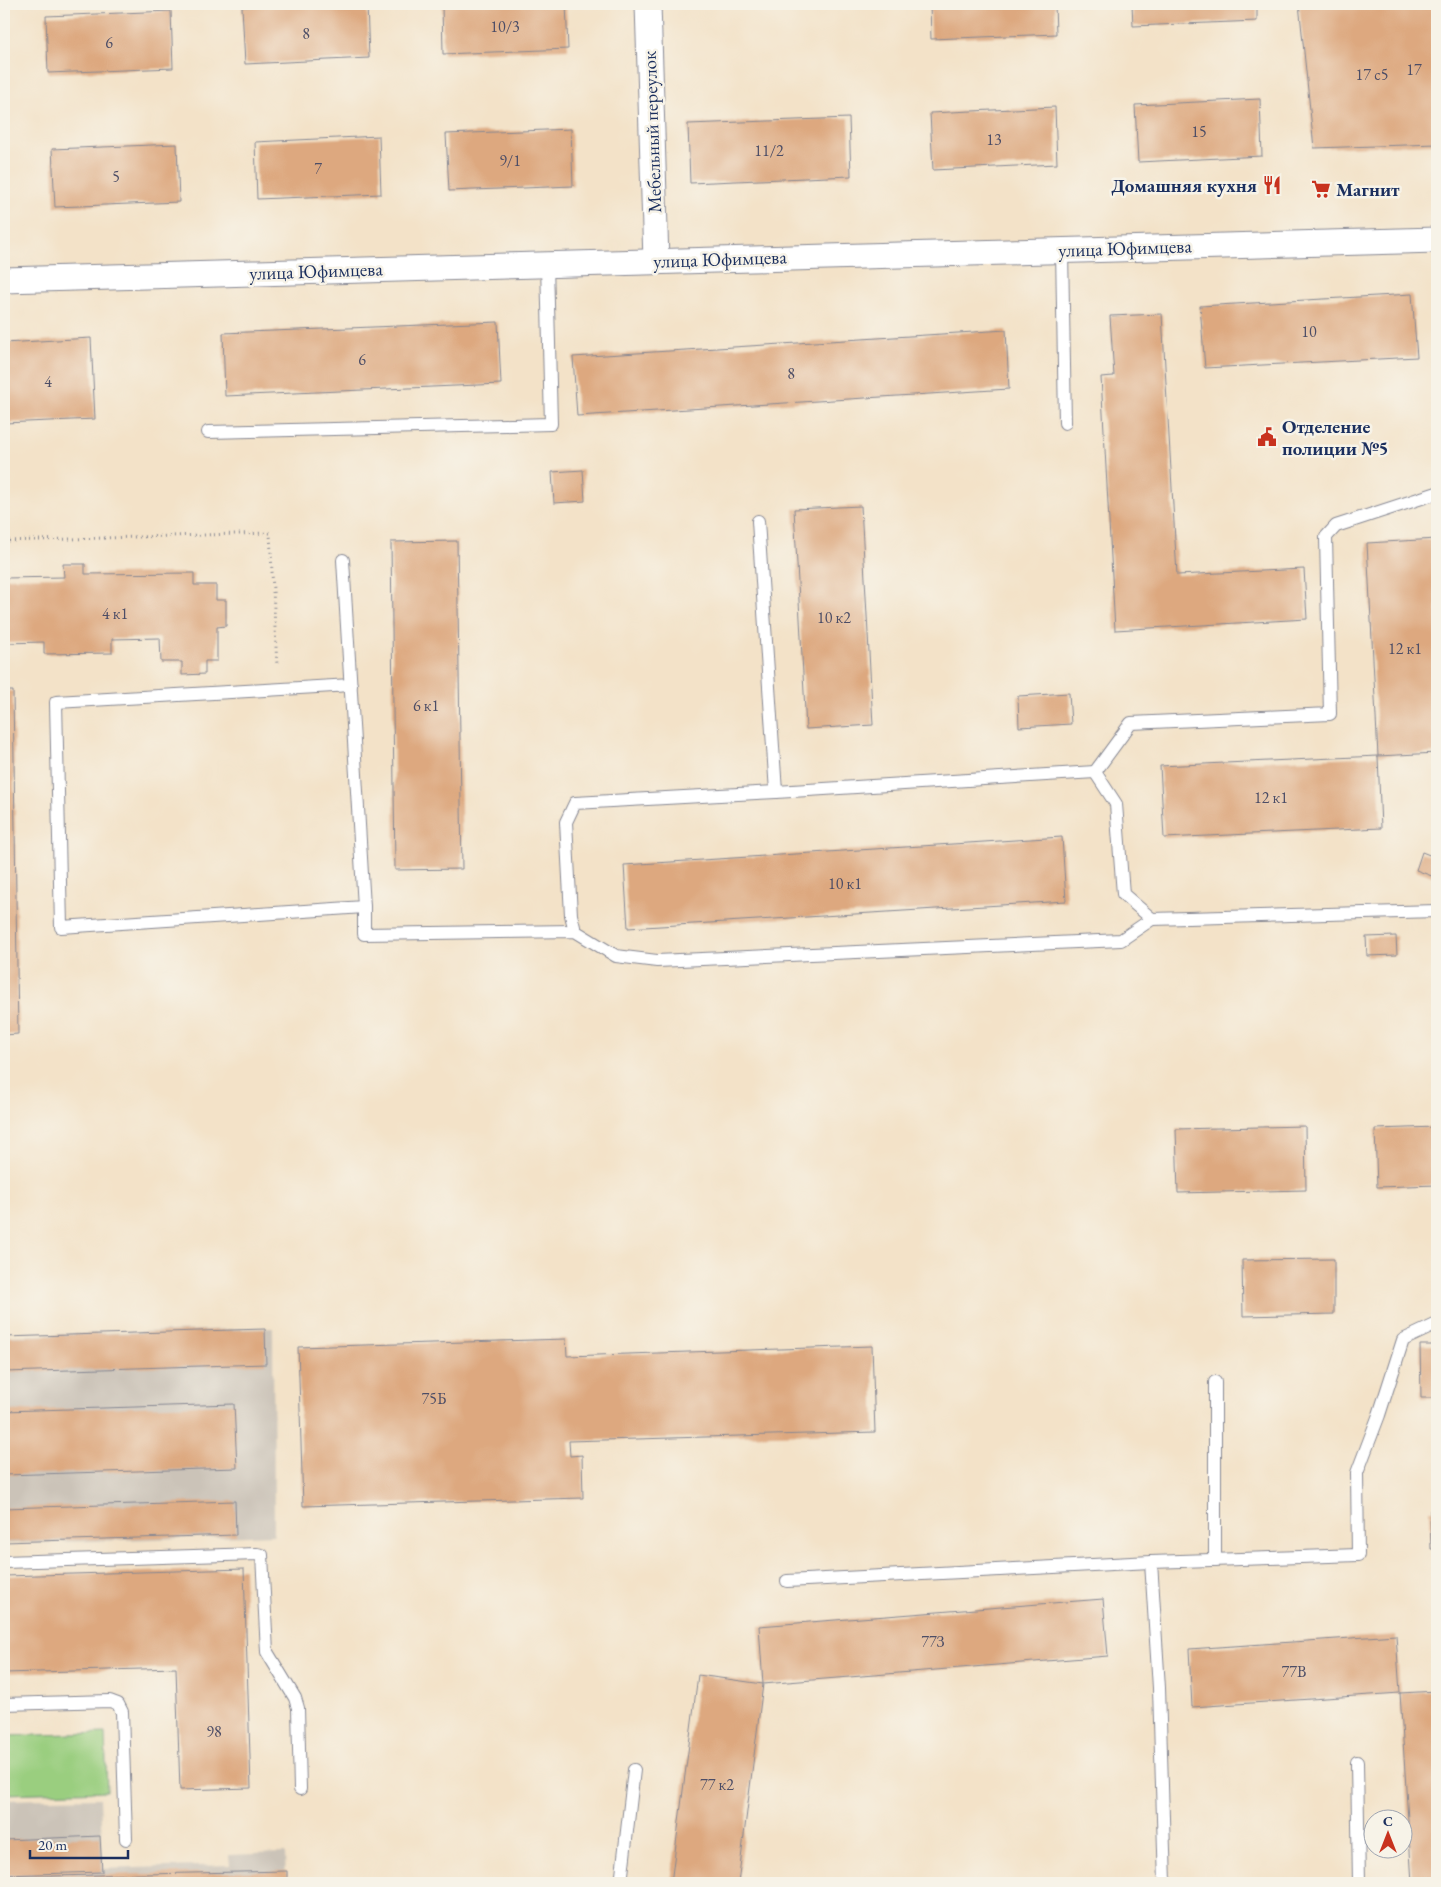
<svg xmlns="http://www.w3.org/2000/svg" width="1441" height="1887" font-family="'EB Garamond',serif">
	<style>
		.industrial { fill: #cbc3b8 }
		.green { fill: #9ace7f; stroke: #5a7e6e }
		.building { fill: #dda87f }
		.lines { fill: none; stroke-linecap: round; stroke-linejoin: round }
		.service-casing { stroke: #878893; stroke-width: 14 }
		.minor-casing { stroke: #878893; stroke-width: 27 }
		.path { stroke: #878893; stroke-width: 3; stroke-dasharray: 1 4; stroke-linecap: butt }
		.service { stroke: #fff; stroke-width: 12 }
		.minor { stroke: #fff; stroke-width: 25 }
		.labels { text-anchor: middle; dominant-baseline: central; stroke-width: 5; stroke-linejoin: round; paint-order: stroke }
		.number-label { font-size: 16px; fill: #4c4d66 }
		.street-label { font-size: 19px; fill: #1b2f5e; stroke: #f7f3e8 }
		.poi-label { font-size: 19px; font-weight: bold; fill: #1b2f5e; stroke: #f7f3e8; text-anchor: start }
	</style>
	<rect width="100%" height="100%" fill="#f7f3e8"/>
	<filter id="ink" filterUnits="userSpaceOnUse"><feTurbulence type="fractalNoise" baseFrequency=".02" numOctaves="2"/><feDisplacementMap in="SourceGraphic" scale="10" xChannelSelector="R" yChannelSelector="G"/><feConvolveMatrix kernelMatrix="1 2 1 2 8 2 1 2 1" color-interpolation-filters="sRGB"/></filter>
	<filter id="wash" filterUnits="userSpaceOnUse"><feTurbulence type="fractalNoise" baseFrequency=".0096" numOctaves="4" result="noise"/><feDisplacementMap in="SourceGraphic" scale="20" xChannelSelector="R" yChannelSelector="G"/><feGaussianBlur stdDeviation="1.12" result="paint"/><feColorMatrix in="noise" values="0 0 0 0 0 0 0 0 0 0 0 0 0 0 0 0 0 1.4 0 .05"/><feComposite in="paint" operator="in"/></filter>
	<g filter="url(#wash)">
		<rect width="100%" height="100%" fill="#f3e2c8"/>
		<g class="industrial">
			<polygon points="273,1328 274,1535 4,1544 4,1336"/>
			<polygon points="100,1798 103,1869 230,1865 229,1855 285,1853 286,1883 4,1883 4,1800"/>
		</g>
		<polygon class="green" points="105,1733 107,1791 4,1794 4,1736"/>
		<g id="blocks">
			<g class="building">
				<polygon points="309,4 367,4 369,58 245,64 242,7"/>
				<polygon points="442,4 566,4 568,49 443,54"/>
				<polygon points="930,4 1055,4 1056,34 931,39"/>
				<polygon points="1132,4 1257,4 1257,21 1133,26"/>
				<polygon points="1299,4 1437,4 1437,144 1314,148"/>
				<polygon points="171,11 173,68 48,73 46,16"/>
				<polygon points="1260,99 1262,156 1138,162 1135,105"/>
				<polygon points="1055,107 1057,164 933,170 930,113"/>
				<polygon points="849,118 851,176 690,183 688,124"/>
				<polygon points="571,129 573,186 449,191 446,134"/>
				<polygon points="379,136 381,194 257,199 255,142"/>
				<polygon points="177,144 179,202 55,207 52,149"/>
				<polygon points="1412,294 1417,357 1205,368 1200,306"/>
				<polygon points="1162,314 1177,575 1304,569 1307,619 1115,630 1101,377 1114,376 1110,316"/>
				<polygon points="498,322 501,384 225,396 223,333"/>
				<polygon points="1006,330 1009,389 577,416 573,357"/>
				<polygon points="91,338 95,419 4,423 4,343"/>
				<polygon points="583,470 585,501 554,503 552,472"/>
				<polygon points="861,506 873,725 806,729 794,509"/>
				<polygon points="1437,539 1437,753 1378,756 1381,828 1164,838 1160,766 1378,756 1367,543"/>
				<polygon points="457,541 462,869 395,870 391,542"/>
				<polygon points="63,564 85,564 85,574 194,573 194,585 216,585 216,600 226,600 226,626 217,627 217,661 205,661 205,674 182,675 182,662 161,662 160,638 112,639 112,653 44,654 44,642 4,643 4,578 64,577"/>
				<polygon points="4,691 13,691 18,1034 4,1035"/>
				<polygon points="1069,693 1071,724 1019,727 1018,696"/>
				<polygon points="1062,837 1066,901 628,928 624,865"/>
				<polygon points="1422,852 1437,858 1437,878 1416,870"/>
				<polygon points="1396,936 1397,955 1367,956 1366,937"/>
				<polygon points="1305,1126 1306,1190 1178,1193 1176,1129"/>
				<polygon points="1437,1127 1437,1185 1377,1187 1375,1129"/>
				<polygon points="1334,1259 1334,1314 1243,1316 1242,1260"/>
				<polygon points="265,1329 266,1364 4,1372 4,1337"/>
				<polygon points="566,1339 567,1356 872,1346 875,1432 569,1441 570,1456 582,1455 583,1498 303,1506 298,1347"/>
				<polygon points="1420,1345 1437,1345 1437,1398 1421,1398"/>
				<polygon points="234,1404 237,1468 4,1475 4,1411"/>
				<polygon points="235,1501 236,1535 4,1542 4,1508"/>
				<polygon points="1430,1510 1437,1510 1437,1549 1431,1549"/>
				<polygon points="244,1569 251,1788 180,1790 176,1668 4,1673 4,1576"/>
				<polygon points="1103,1599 1108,1656 763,1684 738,1883 671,1883 698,1675 763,1684 759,1626"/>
				<polygon points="1396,1635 1400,1693 1192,1707 1189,1649"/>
				<polygon points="1437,1691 1437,1883 1412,1883 1400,1693"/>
				<polygon points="100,1836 102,1872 4,1875 4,1840"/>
				<polygon points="287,1871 287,1883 4,1883 4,1877"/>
			</g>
		</g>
	</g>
	<g filter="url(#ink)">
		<use href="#blocks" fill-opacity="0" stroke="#878893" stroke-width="1"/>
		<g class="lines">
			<g class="service-casing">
				<g id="service">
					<polyline points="1062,250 1065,423"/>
					<polyline points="208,432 551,424 547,264"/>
					<polyline points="758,521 776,792 1095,772"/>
					<polyline points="343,560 364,907 364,934 575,931 616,956 657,961 1121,940 1152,919 1437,911"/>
					<polyline points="351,685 56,702 61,927 364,907"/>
					<polyline points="1095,772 1131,723 1330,714 1326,537 1336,526 1437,493"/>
					<polyline points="1095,772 1116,804 1123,894 1152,919"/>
					<polyline points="575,931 571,915 566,822 575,803 776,792"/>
					<polyline points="1215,1382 1215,1560"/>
					<polyline points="4,1562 257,1554 262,1555 267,1652 295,1698 298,1708 300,1789"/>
					<polyline points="1151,1562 1159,1688 1165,1883"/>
					<polyline points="787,1581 1151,1562 1358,1555 1357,1473 1379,1415 1403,1340 1437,1324"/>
					<polyline points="4,1704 110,1701 118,1704 122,1712 126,1839"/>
					<polyline points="1357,1762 1359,1883"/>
					<polyline points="621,1883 634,1770"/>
				</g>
			</g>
			<g class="minor-casing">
				<g id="minor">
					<polyline points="648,4 656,261"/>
					<polyline points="4,280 1437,240"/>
				</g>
			</g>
			<polyline class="path" points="4,541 270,533 277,666"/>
			<use href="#service" class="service"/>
			<use href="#minor" class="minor"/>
		</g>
	</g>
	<defs>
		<g id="restaurant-bare" transform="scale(1.5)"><path d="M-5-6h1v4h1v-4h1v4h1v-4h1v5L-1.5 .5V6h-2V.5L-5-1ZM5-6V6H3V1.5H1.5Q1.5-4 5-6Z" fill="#c8321e" stroke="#f7f3e8" stroke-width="2.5" paint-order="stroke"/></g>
		<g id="supermarket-bare" transform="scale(1.5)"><path d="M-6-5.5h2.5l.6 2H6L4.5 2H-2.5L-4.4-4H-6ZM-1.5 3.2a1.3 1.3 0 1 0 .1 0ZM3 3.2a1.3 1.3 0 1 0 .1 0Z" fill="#c8321e" stroke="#f7f3e8" stroke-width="2.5" paint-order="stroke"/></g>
		<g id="civic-bare" transform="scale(1.5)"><path d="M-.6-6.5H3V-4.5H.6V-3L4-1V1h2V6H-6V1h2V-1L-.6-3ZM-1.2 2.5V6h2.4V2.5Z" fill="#c8321e" stroke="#f7f3e8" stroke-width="2.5" paint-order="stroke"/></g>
	</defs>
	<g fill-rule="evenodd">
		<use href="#restaurant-bare" x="1272" y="185"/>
		<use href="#supermarket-bare" x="1321" y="189"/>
		<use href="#civic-bare" x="1267" y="437"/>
	</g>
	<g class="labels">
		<g class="number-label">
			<text x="505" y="26">10/3</text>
			<text x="306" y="33">8</text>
			<text x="109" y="42">6</text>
			<text x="1414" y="69">17</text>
			<text x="1372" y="74">17 с5</text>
			<text x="1199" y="131">15</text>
			<text x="994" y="139">13</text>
			<text x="769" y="150">11/2</text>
			<text x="510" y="160">9/1</text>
			<text x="318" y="168">7</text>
			<text x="116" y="176">5</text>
			<text x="1309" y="331">10</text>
			<text x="362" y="359">6</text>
			<text x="791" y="373">8</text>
			<text x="48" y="381">4</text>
			<text x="115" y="613">4 к1</text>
			<text x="834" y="617">10 к2</text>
			<text x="1405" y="648">12 к1</text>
			<text x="426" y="705">6 к1</text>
			<text x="1271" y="797">12 к1</text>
			<text x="845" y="883">10 к1</text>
			<text x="434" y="1398">75Б</text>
			<text x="933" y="1641">77З</text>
			<text x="1294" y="1671">77В</text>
			<text x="214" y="1731">98</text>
			<text x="717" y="1784">77 к2</text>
		</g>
		<g class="street-label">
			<text transform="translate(652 132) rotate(-92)">Мебельный переулок</text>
			<text transform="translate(1125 248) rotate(-2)">улица Юфимцева</text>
			<text transform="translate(720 259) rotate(-2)">улица Юфимцева</text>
			<text transform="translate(316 271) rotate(-2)">улица Юфимцева</text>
		</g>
		<g class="poi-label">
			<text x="1257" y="185" text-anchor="end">Домашняя кухня</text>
			<text x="1336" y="189">Магнит</text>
			<text x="1282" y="426">Отделение<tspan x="1282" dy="22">полиции №5</tspan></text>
		</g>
	</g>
	<rect width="1441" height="1887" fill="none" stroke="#f7f3e8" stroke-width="20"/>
	<g transform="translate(1388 1834)"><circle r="24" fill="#f7f3e8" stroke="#9fa5b1"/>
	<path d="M0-4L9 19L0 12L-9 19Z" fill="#c8321e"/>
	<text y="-8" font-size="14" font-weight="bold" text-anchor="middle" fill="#1b2f5e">С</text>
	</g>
	<path d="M30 1850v8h98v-8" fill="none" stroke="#1b2f5e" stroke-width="2.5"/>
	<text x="38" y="1850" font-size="15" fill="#1b2f5e" stroke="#f7f3e8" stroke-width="4" paint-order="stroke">20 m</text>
</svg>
